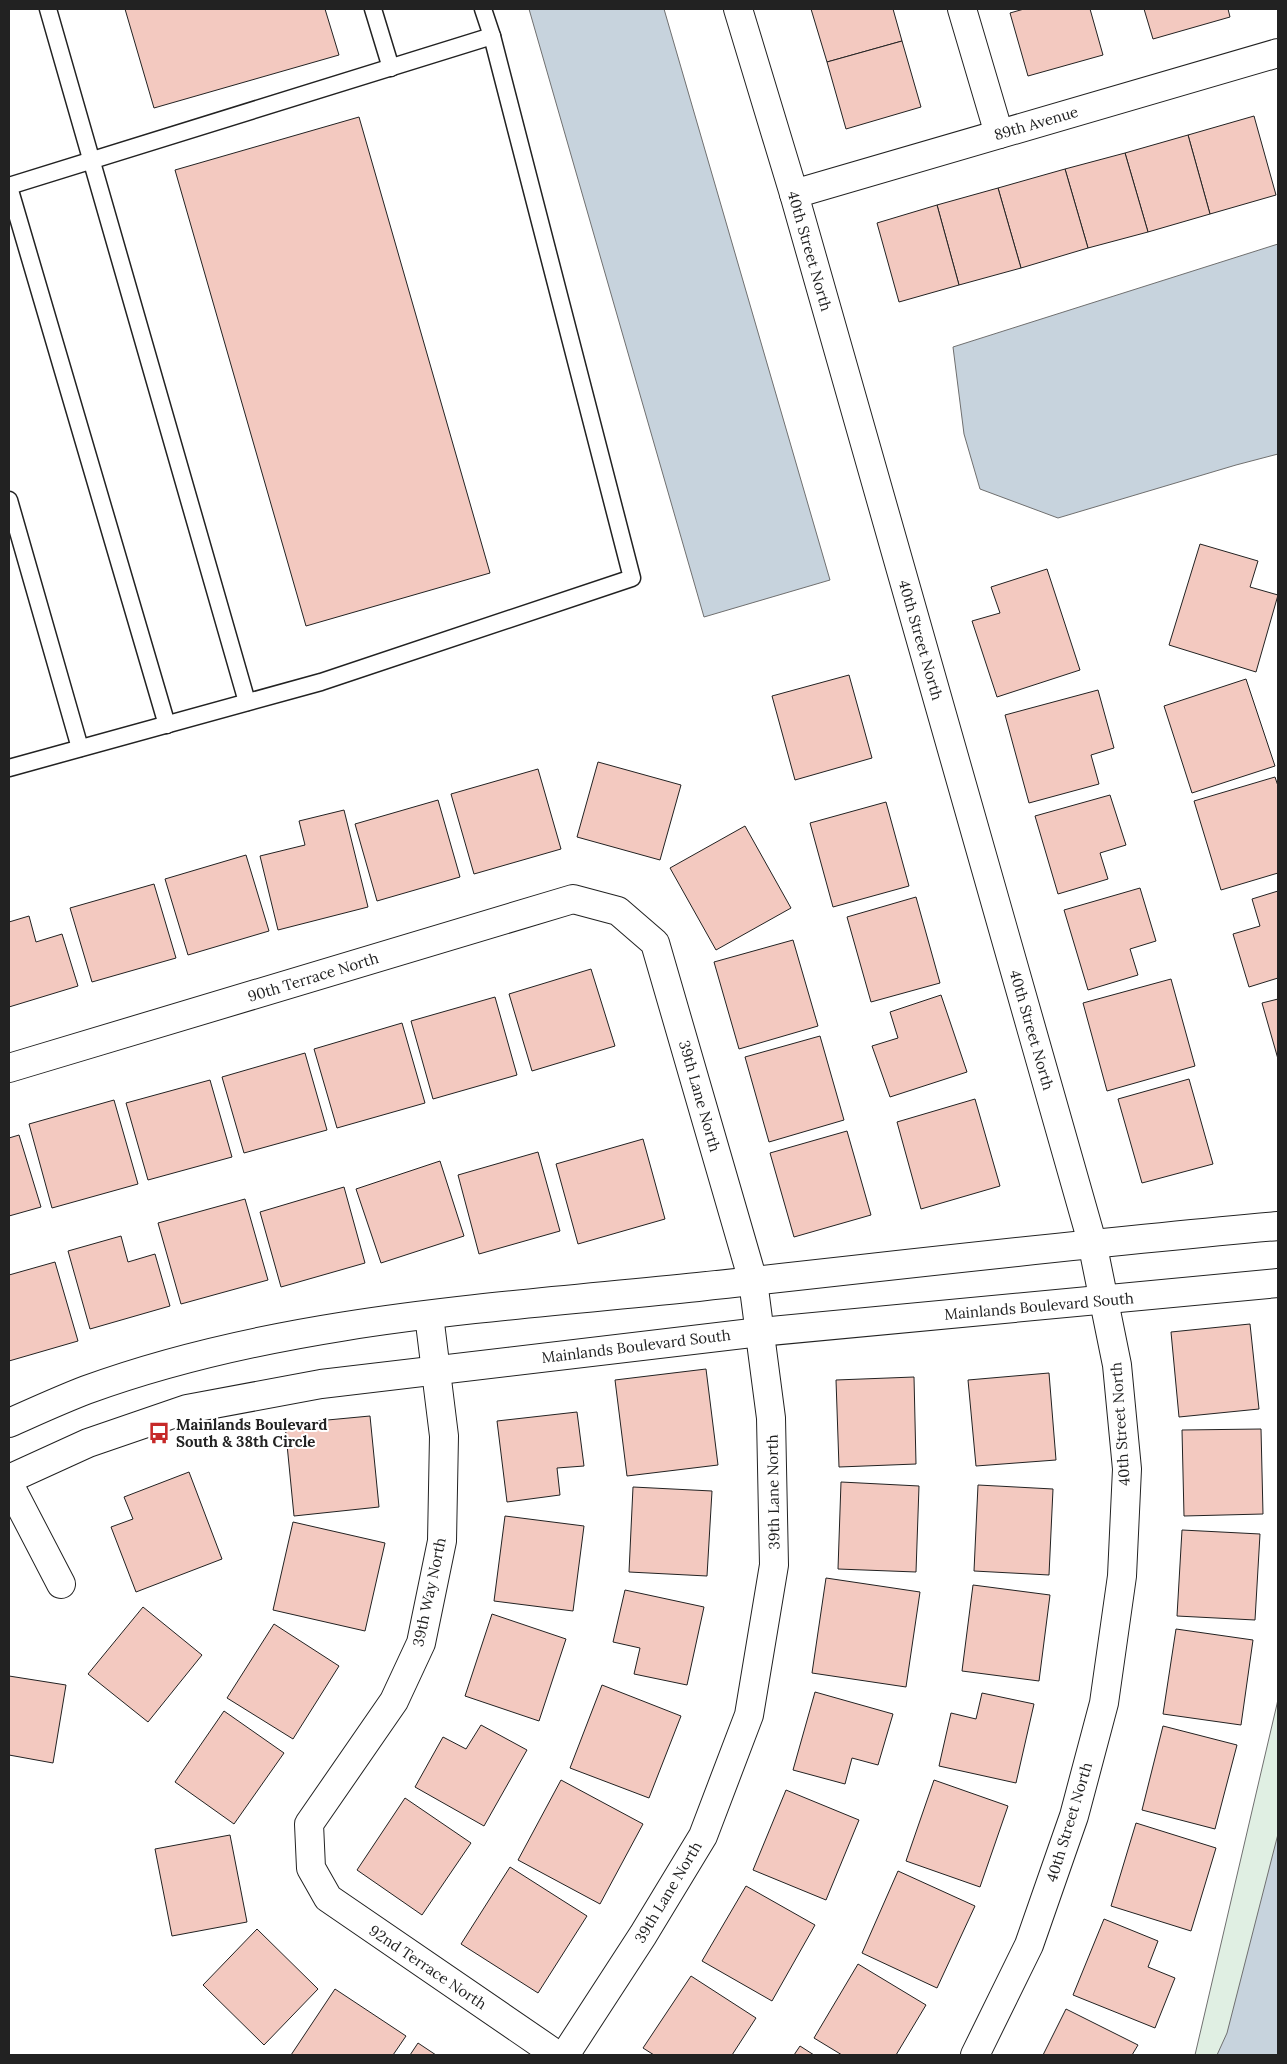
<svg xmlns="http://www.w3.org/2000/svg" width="1287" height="2064" font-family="Lora,serif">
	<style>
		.green { fill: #e0efe3; stroke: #6f6f6f }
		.water { fill: #c7d3dd; stroke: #6f6f6f }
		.building { fill: #f3c9c0; stroke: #222 }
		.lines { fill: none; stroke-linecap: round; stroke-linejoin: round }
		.service-casing { stroke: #222; stroke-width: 19 }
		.minor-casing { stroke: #222; stroke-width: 30 }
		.tertiary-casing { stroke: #222; stroke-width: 30 }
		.service { stroke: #fff; stroke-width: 16 }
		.minor { stroke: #fff; stroke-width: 28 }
		.tertiary { stroke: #fff; stroke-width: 28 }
		.labels { text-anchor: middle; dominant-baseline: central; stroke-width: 4; stroke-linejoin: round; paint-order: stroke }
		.street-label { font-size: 15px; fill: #222; stroke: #fff }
		.poi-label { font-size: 15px; font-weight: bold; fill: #222; stroke: #fff; text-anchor: start }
	</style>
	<rect width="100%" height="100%" fill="#fff"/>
	<polygon class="green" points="1278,1699 1278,2055 1195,2055 1277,1704"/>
	<g class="water">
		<polygon points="529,9 664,9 830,580 704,617"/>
		<polygon points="1278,244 1278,454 1236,465 1058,518 980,489 964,434 953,347"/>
		<polygon points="1278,1834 1278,2055 1217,2055 1227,2033"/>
	</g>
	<g class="building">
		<polygon points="125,9 325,9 339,55 154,108"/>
		<polygon points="811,9 893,9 902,41 827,62"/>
		<polygon points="1024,9 1090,9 1103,55 1028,76 1010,13"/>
		<polygon points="1144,9 1228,9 1230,17 1153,39"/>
		<polygon points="902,41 921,107 846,129 827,62"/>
		<polygon points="1254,116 1276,195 1210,214 1188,135"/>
		<polygon points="359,117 490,573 306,626 175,170"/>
		<polygon points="1188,135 1210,214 1148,232 1125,153"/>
		<polygon points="1125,153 1148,232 1088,248 1065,169"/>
		<polygon points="1065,169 1088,248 1021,268 998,188"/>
		<polygon points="998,188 1021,268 959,285 937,205"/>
		<polygon points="937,205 959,285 899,302 877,223"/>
		<polygon points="1200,544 1258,561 1250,587 1278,595 1256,672 1169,645"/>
		<polygon points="1047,569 1080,670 997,697 972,621 1000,613 991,587"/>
		<polygon points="849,675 872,758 795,780 772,696"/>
		<polygon points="1246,679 1275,766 1192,793 1164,706"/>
		<polygon points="1098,690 1114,748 1091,755 1099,784 1029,803 1005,715"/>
		<polygon points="598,762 681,785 660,860 577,837"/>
		<polygon points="538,769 561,849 474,874 451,794"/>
		<polygon points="1275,777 1278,786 1278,873 1221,890 1194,801"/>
		<polygon points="1110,795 1126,845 1100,853 1108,879 1058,894 1035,816"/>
		<polygon points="438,800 460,877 377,901 355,824"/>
		<polygon points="886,802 909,886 833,907 810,823"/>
		<polygon points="344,810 368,907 278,930 260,856 305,845 299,821"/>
		<polygon points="745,826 791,908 716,950 670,868"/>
		<polygon points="246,855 269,931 188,955 165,879"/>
		<polygon points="154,884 176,958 92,982 70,908"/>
		<polygon points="1140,888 1156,941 1130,949 1138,975 1088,990 1064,910"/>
		<polygon points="1278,891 1278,978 1249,987 1233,934 1260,926 1252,899"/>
		<polygon points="916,897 940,983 871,1002 847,917"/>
		<polygon points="29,916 36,942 62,934 78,986 9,1007 9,922"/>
		<polygon points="793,940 818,1026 739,1049 714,962"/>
		<polygon points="591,969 615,1046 532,1071 509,994"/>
		<polygon points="1171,979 1195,1066 1107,1091 1083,1003"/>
		<polygon points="941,995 967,1072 890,1097 872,1046 898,1038 890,1012"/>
		<polygon points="495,997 517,1075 433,1099 411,1021"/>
		<polygon points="1278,999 1278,1059 1262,1003"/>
		<polygon points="402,1023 425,1103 337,1128 314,1049"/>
		<polygon points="820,1036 844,1120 769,1142 745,1057"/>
		<polygon points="305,1053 327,1130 244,1153 222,1077"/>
		<polygon points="1189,1079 1213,1164 1142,1183 1118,1099"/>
		<polygon points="210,1080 232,1157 148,1180 126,1103"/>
		<polygon points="975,1099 1000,1186 921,1209 897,1122"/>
		<polygon points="114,1100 138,1184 52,1208 29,1124"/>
		<polygon points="847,1131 871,1215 794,1237 770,1153"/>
		<polygon points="19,1135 41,1207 9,1216 9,1138"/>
		<polygon points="643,1139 665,1219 578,1244 556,1164"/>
		<polygon points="538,1152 560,1231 479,1254 458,1175"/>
		<polygon points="440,1161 464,1236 381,1263 356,1189"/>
		<polygon points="344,1187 365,1263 281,1287 260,1212"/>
		<polygon points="245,1199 268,1280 181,1304 158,1223"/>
		<polygon points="121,1236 128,1262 155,1254 170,1306 90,1329 68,1251"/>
		<polygon points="55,1262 78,1341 9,1361 9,1275"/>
		<polygon points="1250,1324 1259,1409 1179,1417 1171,1332"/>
		<polygon points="706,1369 718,1465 627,1476 615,1380"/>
		<polygon points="1049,1373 1056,1460 976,1466 968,1380"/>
		<polygon points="914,1377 916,1464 839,1467 836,1380"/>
		<polygon points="577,1412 584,1466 557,1468 560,1495 507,1502 497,1421"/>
		<polygon points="370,1416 379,1507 294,1516 285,1424"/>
		<polygon points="1261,1429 1263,1514 1184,1516 1182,1430"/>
		<polygon points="189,1472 222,1559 136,1592 111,1527 133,1519 124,1497"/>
		<polygon points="841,1482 919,1486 916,1572 838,1569"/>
		<polygon points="978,1485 1053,1489 1049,1575 974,1571"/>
		<polygon points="633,1487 712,1491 707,1576 629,1572"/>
		<polygon points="505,1516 584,1526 573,1611 494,1601"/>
		<polygon points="293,1522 385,1543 365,1631 273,1610"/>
		<polygon points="1182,1530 1260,1534 1255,1620 1177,1616"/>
		<polygon points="826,1578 920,1592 906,1687 812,1673"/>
		<polygon points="973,1585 1050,1595 1039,1681 962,1671"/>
		<polygon points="625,1590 704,1607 687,1685 634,1674 640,1648 613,1642"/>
		<polygon points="143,1607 202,1655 148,1722 88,1674"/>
		<polygon points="492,1614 566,1639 539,1721 465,1696"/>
		<polygon points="274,1624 339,1666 293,1739 227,1698"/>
		<polygon points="1176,1629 1253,1640 1241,1725 1163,1714"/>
		<polygon points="9,1676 66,1685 53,1763 9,1755"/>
		<polygon points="602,1685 681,1716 649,1798 570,1768"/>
		<polygon points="815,1692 893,1714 878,1765 852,1758 845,1784 793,1770"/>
		<polygon points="982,1693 1034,1704 1016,1783 939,1766 951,1713 976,1719"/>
		<polygon points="224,1711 284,1753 234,1824 175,1782"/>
		<polygon points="481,1725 527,1750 484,1826 415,1787 443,1737 466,1749"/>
		<polygon points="1163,1726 1237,1745 1215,1829 1142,1810"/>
		<polygon points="561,1780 643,1824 600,1904 518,1860"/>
		<polygon points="934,1780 1008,1806 980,1887 906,1861"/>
		<polygon points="786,1790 859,1820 826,1900 753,1870"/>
		<polygon points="405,1798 471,1843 422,1915 357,1870"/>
		<polygon points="1136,1823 1216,1848 1191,1931 1111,1906"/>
		<polygon points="230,1835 247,1922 172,1936 155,1849"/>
		<polygon points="510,1867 587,1916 538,1993 461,1944"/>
		<polygon points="898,1871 975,1906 937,1988 862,1953"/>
		<polygon points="746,1886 815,1925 772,2001 702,1961"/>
		<polygon points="1104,1919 1158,1941 1148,1967 1175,1978 1155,2028 1073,1995"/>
		<polygon points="257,1929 318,1989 264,2045 203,1985"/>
		<polygon points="858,1964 926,2005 896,2055 842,2055 814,2038"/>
		<polygon points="691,1976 756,2018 732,2055 654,2055 643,2048"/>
		<polygon points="335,1989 406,2036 393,2055 291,2055"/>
		<polygon points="1066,2009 1138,2045 1132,2055 1043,2055"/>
		<polygon points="418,2043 436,2055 410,2055"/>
		<polygon points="800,2046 814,2055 794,2055"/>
	</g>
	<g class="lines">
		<g class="service-casing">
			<g id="service">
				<polyline points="48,9 247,702"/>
				<polyline points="373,9 391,68"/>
				<polyline points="483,9 492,36"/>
				<polyline points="9,186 492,36 632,578 321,682 9,768"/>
				<polyline points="9,187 167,725"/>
				<polyline points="9,500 80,748"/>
			</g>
		</g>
		<g class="minor-casing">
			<g id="minor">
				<polyline points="962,9 999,134"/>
				<polyline points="794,194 1278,53"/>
				<polyline points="9,1068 573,899 618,911 655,943 753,1281 771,1418 774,1565 749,1715 703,1836 643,1935 565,2055"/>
				<polyline points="429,1315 444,1436 442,1541 421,1643 394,1701 309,1824 311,1868 328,1898 557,2055"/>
				<polyline points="9,1484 61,1584"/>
				<polyline points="975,2055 1029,1945 1074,1816 1104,1703 1122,1576 1127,1469 1117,1365 1092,1242"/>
			</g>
		</g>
		<g class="tertiary-casing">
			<g id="tertiary">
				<polyline points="738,9 794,194 1092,1242"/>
				<path d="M9,1423C34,1412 60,1400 86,1390C281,1319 494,1308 698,1287C892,1266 1084,1243 1278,1226"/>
				<polyline points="9,1479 88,1443 187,1409 321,1384 760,1332 1278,1283"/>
			</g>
		</g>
		<use href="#service" class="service"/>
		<use href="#minor" class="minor"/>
		<use href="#tertiary" class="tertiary"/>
	</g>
	<defs>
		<g id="bus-bare" transform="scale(1.725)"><path d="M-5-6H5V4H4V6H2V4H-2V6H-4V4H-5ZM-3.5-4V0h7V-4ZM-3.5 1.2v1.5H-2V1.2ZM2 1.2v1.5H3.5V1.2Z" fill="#c62828" stroke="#fff" stroke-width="2.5" paint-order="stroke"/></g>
	</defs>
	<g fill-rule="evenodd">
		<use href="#bus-bare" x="159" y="1433"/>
	</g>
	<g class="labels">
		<g class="street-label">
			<text transform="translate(1036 123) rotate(-16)">89th Avenue</text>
			<text transform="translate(810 251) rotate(74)">40th Street North</text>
			<text transform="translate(921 640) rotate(74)">40th Street North</text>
			<text transform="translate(313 977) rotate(-17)">90th Terrace North</text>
			<text transform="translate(1032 1030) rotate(74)">40th Street North</text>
			<text transform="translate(700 1096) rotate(74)">39th Lane North</text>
			<text transform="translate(1039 1306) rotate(-5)">Mainlands Boulevard South</text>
			<text transform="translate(636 1346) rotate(-7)">Mainlands Boulevard South</text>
			<text transform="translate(1120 1424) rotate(-94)">40th Street North</text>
			<text transform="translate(773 1492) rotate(-91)">39th Lane North</text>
			<text transform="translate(429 1592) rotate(-78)">39th Way North</text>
			<text transform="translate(1069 1822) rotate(-73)">40th Street North</text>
			<text transform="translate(668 1892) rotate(-59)">39th Lane North</text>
			<text transform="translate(428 1967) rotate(34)">92nd Terrace North</text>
		</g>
		<g class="poi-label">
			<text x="176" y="1424">Mainlands Boulevard<tspan x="176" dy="17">South &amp; 38th Circle</tspan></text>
		</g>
	</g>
	<rect width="1287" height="2064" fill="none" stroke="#222222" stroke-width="20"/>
</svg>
